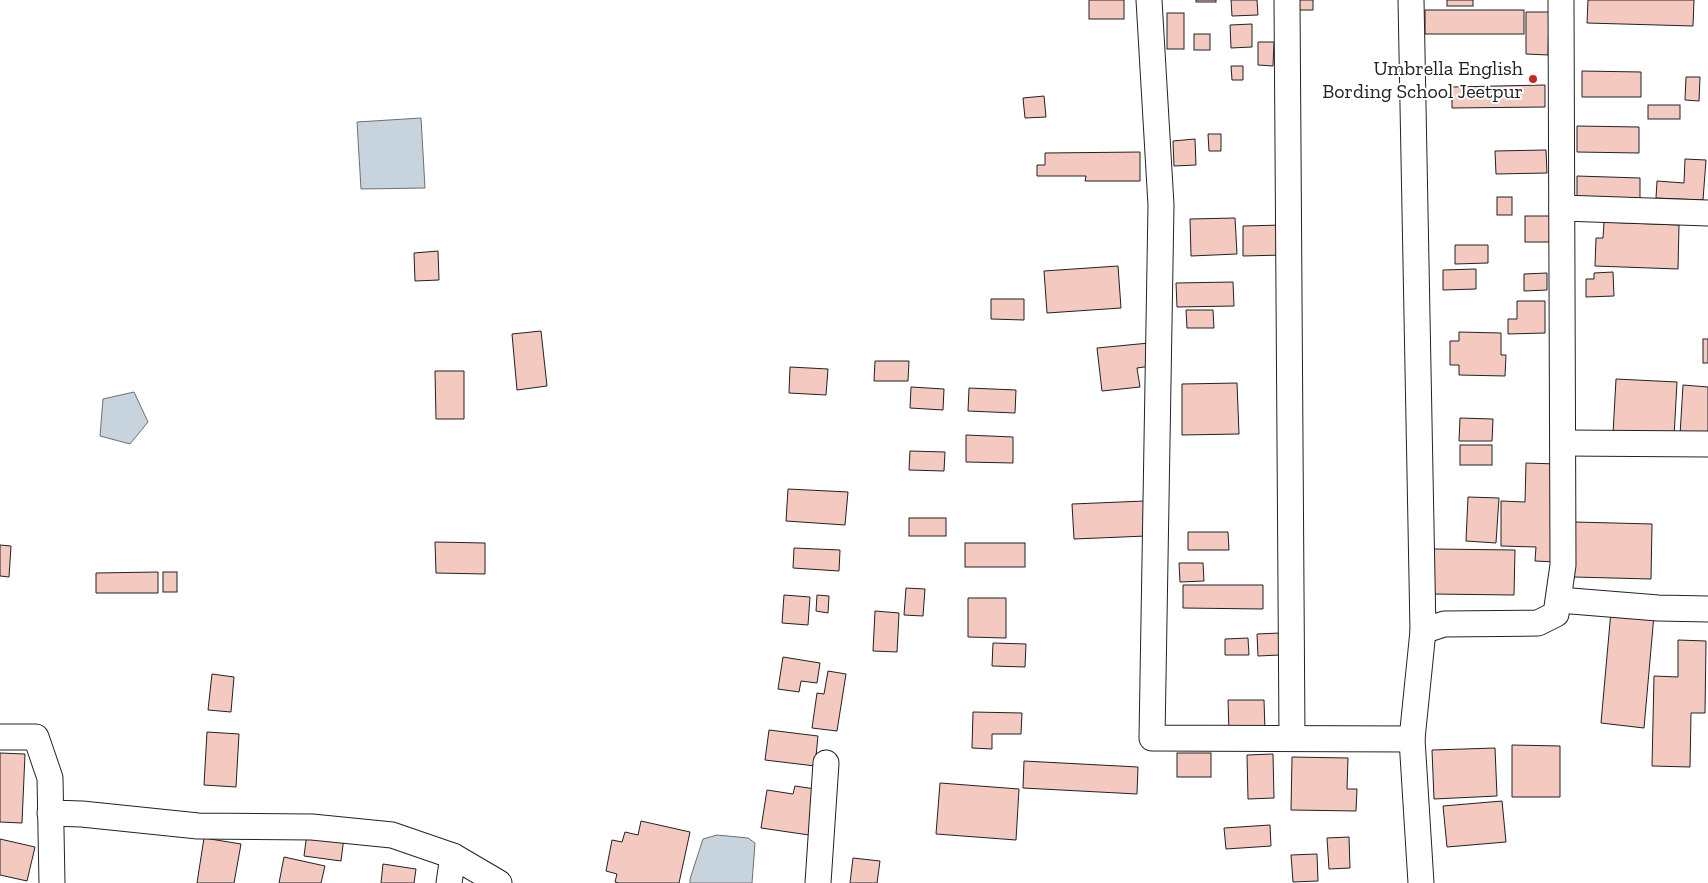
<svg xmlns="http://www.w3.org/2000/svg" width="1708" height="883" font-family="'Zilla Slab',serif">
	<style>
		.water { fill: #c7d3dd; stroke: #6f6f6f }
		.building { fill: #f3c9c0; stroke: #222 }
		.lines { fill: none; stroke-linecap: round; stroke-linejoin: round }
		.minor-casing { stroke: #222; stroke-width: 27 }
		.minor { stroke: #fff; stroke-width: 25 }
		.poi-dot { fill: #c62828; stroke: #fff; stroke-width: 2 }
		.labels { text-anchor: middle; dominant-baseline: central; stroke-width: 4; stroke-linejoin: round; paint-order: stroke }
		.poi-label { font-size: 20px; fill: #222; stroke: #fff; text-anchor: end }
	</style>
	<rect width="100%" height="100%" fill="#fff"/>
	<g class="water">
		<polygon points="421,118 425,188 361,189 357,122"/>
		<polygon points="134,392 148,422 130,444 100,436 103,399"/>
		<polygon points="717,835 748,838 755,843 752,883 690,883 690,879 703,839"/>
	</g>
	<g class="building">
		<rect x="1089" y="0" width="35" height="19"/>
		<rect x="1196" y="0" width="20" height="2"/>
		<polygon points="1231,0 1257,0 1258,15 1232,16"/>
		<polygon points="1296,0 1313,0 1313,10 1297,10"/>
		<rect x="1447" y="0" width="26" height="6"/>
		<polygon points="1588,0 1694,0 1693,26 1587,23"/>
		<rect x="1425" y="10" width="99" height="24"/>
		<polygon points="1526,12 1549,12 1548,55 1526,54"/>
		<rect x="1167" y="13" width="17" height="36"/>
		<polygon points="1252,24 1252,47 1231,48 1230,25"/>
		<rect x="1194" y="34" width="16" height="16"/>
		<polygon points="1258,42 1274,42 1273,66 1258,65"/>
		<polygon points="1231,66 1243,66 1243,80 1232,80"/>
		<polygon points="1582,71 1641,72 1641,97 1582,97"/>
		<polygon points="1686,77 1700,77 1699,101 1685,100"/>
		<polygon points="1545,85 1545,107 1452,108 1452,87"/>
		<polygon points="1044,96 1046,117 1025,118 1023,98"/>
		<rect x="1648" y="105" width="32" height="14"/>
		<polygon points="1577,126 1639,127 1639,153 1577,152"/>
		<polygon points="1208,134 1221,134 1221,151 1209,151"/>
		<polygon points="1195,139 1196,165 1174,166 1173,141"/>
		<polygon points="1546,150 1547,173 1496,174 1495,151"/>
		<polygon points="1140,152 1140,181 1085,181 1086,176 1037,176 1037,165 1045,165 1045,153"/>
		<polygon points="1685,159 1706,160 1703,200 1656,198 1657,181 1684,183"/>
		<polygon points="1577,176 1640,178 1640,200 1577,199"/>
		<rect x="1497" y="197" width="15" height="18"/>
		<rect x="1525" y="216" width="31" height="26"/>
		<polygon points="1235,218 1237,254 1191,256 1190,219"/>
		<polygon points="1604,222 1679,225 1678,269 1595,266 1596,238 1603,238"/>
		<polygon points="1283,225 1284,255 1243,256 1243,226"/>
		<polygon points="1455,245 1488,245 1488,263 1455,264"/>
		<polygon points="438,251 439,280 415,281 414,253"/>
		<polygon points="1118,266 1121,308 1047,313 1044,271"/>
		<polygon points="1476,269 1476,289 1443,290 1443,270"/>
		<polygon points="1613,272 1614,296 1586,297 1586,279 1594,279 1594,273"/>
		<polygon points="1547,273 1547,290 1524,291 1524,274"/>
		<polygon points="1233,282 1234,306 1177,307 1176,283"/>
		<polygon points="991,299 1024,299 1024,320 991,319"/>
		<polygon points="1517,301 1545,301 1545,333 1508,334 1508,319 1517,319"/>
		<polygon points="1186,310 1213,310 1214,328 1187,328"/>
		<polygon points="541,331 547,386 517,390 512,334"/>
		<polygon points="1459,332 1501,333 1501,355 1506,355 1505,376 1459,375 1459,365 1450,365 1450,341 1459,341"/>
		<rect x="1703" y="339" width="5" height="24"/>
		<polygon points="1149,343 1151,366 1137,368 1140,387 1102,391 1097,348"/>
		<polygon points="875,361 909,361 908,381 874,381"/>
		<polygon points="790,367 828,369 826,395 789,393"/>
		<polygon points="435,371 464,371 464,419 436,419"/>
		<polygon points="1616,379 1677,382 1674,437 1613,434"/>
		<polygon points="1237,383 1239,434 1182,435 1182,384"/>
		<polygon points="1683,385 1708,387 1708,437 1680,435"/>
		<polygon points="911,387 944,389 943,410 910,408"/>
		<polygon points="969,388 1016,390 1015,413 968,411"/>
		<polygon points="1460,418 1493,419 1492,441 1459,441"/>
		<polygon points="966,435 1013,437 1013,463 966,462"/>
		<rect x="1460" y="445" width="32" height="20"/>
		<polygon points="910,451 945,452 944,471 909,470"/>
		<polygon points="1526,463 1557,464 1556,562 1535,561 1536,547 1501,546 1501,501 1525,502"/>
		<polygon points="788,489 848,492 845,525 786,521"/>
		<polygon points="1468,497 1499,498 1496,543 1466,541"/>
		<polygon points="1145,501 1146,536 1074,539 1072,504"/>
		<rect x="909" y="518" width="37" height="18"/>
		<polygon points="1575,522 1652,524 1651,579 1574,577"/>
		<polygon points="1188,532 1228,532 1229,550 1188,550"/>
		<polygon points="435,542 485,543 485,574 436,573"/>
		<rect x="965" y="543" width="60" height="24"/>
		<polygon points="0,545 11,546 9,577 0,576"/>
		<polygon points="794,548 840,550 839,571 793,568"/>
		<polygon points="1434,549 1515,550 1514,595 1433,594"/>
		<polygon points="1179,563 1203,563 1204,581 1180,582"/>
		<polygon points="158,572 158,593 96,593 96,573"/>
		<rect x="163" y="572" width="14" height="20"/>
		<polygon points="1183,585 1263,585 1263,609 1183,608"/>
		<polygon points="906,588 925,589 923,616 904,615"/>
		<polygon points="784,595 810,597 808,625 782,623"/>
		<polygon points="817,595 829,596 828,613 816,611"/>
		<polygon points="968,598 1006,598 1006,638 968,637"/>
		<polygon points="875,611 899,613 897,652 873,651"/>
		<polygon points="1611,611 1654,615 1644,728 1601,723"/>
		<polygon points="1280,633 1280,655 1258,656 1257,634"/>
		<polygon points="1248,638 1249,655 1225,655 1225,639"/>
		<polygon points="1678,640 1706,641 1705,713 1691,713 1690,767 1652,766 1654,676 1678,677"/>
		<polygon points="993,643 1026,644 1025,667 992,666"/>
		<polygon points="783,657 820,663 817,683 801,681 799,692 778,689"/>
		<polygon points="828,671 846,674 837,731 812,728 817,693 824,694"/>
		<polygon points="212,674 234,677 231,712 208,710"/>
		<polygon points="1228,700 1264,700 1265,731 1229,732"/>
		<polygon points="973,712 1022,713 1021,734 992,734 992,749 972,748"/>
		<polygon points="769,730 818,736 815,766 765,760"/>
		<polygon points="207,732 239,734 236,787 204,785"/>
		<polygon points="1512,745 1560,746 1560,797 1512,797"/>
		<polygon points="1495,748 1497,796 1434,799 1432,750"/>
		<polygon points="0,753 25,754 22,823 0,822"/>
		<rect x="1177" y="753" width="34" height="24"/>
		<polygon points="1273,754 1274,798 1248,799 1247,755"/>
		<polygon points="1292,757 1348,758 1347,789 1357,789 1356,811 1291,810"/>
		<polygon points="1024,761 1138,767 1137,794 1023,788"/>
		<polygon points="940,783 1019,789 1016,840 936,834"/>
		<polygon points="795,786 815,789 809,835 761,828 767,790 793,794"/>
		<polygon points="1502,801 1506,842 1447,847 1443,806"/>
		<polygon points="641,821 690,832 679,883 619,883 615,882 617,874 606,871 612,840 622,842 625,832 638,835"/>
		<polygon points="1270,825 1271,846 1226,849 1224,828"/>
		<polygon points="307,833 344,837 341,861 304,856"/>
		<polygon points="1349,837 1350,868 1329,869 1327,838"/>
		<polygon points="204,838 241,844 234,883 197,883"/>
		<polygon points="0,839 35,847 27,881 0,875"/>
		<polygon points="1317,854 1318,881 1293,882 1291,855"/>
		<polygon points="284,857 325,866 321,883 279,883"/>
		<polygon points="853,858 880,861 877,883 850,883"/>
		<polygon points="383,864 416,869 414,883 381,883"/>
	</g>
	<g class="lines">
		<g class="minor-casing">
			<g id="minor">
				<polyline points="1149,0 1161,205 1152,738 1412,739"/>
				<polyline points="1287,0 1292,737"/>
				<polyline points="1411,0 1423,631"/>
				<polyline points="1562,208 1708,213"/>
				<polyline points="1563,443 1708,444"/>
				<polyline points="1559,600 1658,608 1708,609"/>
				<polyline points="0,737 36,737 50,778 52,883"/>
				<polyline points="50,813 82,814 198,826 312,827 392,835 453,856 499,883"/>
				<polyline points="449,883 453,856"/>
				<polyline points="818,883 826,763"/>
				<polyline points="1421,883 1412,739 1423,631 1444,624 1538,623 1556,614 1563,565 1561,0"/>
			</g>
		</g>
		<use href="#minor" class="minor"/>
	</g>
	<circle class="poi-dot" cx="1533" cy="79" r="5"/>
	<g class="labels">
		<g class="poi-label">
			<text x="1523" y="68">Umbrella English<tspan x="1523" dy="23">Bording School Jeetpur</tspan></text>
		</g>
	</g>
</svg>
